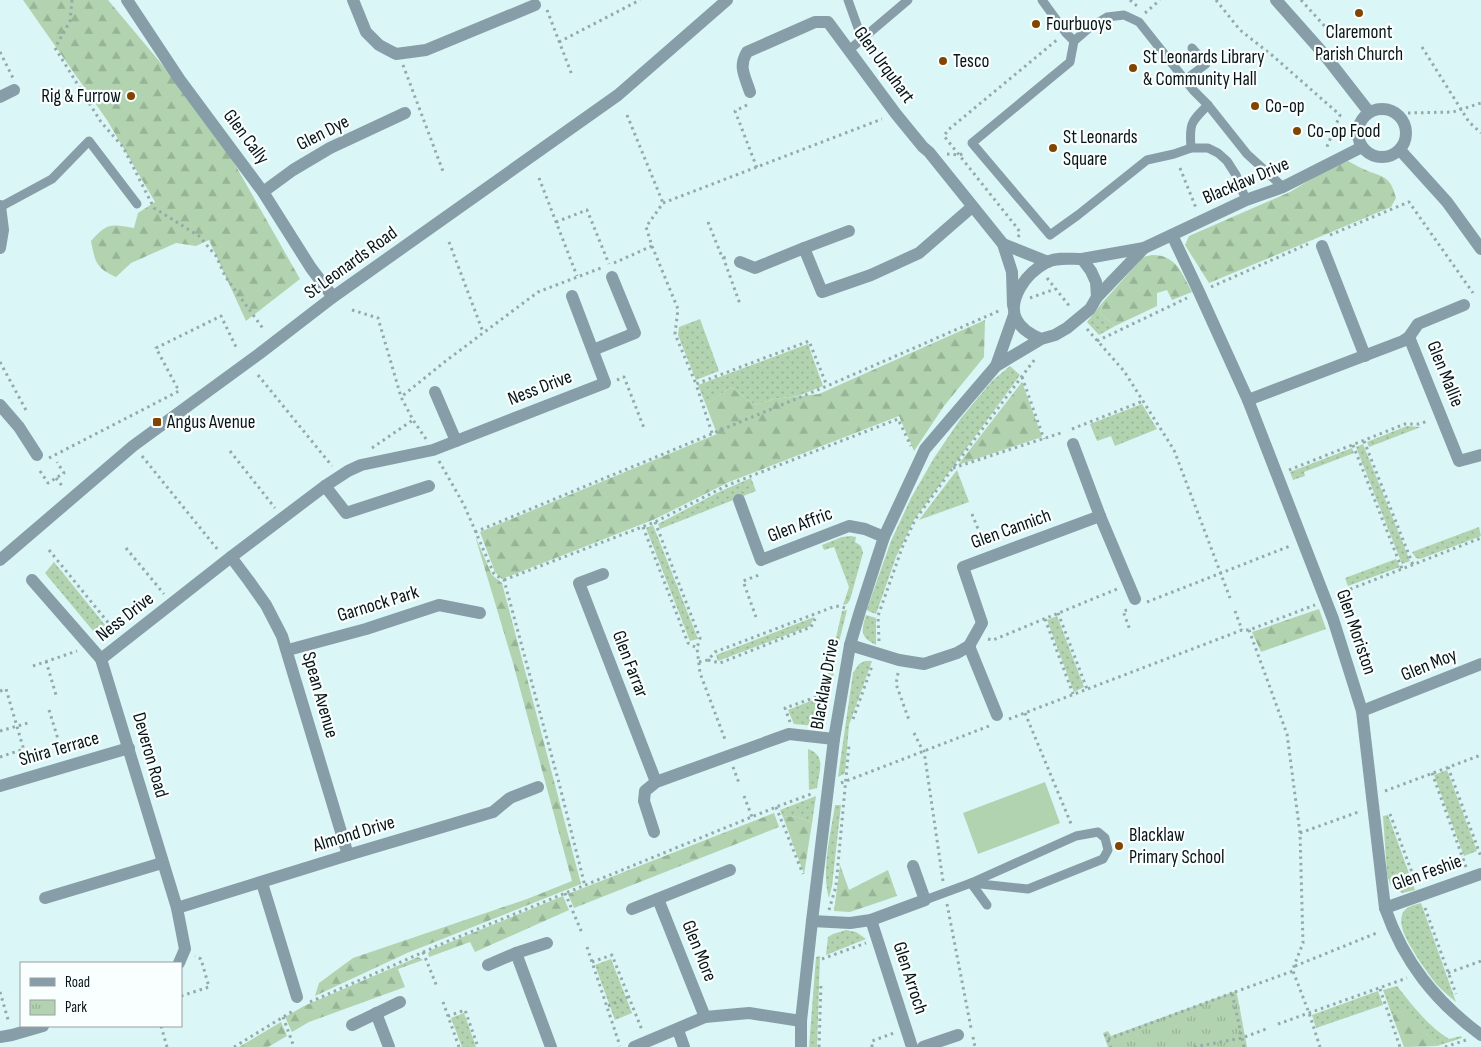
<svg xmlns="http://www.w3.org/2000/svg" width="1481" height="1047" font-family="'Sofia Sans Condensed',sans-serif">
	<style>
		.grass { fill: url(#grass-dots) }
		.forest { fill: url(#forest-firs) }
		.park { fill: url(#park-tufts) }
		.garden { fill: #b1d3af }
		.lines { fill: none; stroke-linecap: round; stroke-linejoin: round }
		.path { stroke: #94aaaa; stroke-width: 3; stroke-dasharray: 2.5 4; stroke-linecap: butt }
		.service { stroke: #879ea9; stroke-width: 9 }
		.minor { stroke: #879ea9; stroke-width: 12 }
		.tertiary { stroke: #879ea9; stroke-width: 12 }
		.poi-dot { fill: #824500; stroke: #f9feff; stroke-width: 2 }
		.labels { text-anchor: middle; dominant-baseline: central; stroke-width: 4.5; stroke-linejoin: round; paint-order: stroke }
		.poi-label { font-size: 19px; fill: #0a1414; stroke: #f9feff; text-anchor: start }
		.street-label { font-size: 19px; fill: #0a1414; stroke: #f9feff }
	</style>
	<defs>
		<pattern id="grass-dots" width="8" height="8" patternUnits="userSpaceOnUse" patternTransform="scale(1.25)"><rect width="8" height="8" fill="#b1d3af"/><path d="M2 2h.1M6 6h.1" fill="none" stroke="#97b496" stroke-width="1.8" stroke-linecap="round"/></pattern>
		<pattern id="forest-firs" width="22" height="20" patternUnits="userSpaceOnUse" patternTransform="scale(1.25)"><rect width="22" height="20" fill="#b1d3af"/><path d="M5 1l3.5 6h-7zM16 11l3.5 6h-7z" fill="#97b496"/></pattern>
		<pattern id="park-tufts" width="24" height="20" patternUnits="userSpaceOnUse" patternTransform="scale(1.25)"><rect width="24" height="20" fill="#b1d3af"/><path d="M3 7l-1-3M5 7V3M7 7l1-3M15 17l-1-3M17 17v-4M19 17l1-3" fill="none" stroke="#97b496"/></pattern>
	</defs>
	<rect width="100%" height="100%" fill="#dbf6f7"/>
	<g class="grass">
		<polygon points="1103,302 1100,313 1115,326 1099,335 1087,322"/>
		<polygon points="700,319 719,371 696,380 678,335 679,327"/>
		<polygon points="808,344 823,386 798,396 774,399 755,405 731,387 706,405 698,385"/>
		<polygon points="1010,366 1020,375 914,520 896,557 876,614 868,611 867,609 891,541 911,498 934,458 961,418 992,381"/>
		<polygon points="1142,404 1157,429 1115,446 1111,436 1097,441 1090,424"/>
		<polygon points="1407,426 1421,427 1369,447 1367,442"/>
		<polygon points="1363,444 1410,561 1402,564 1356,447"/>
		<polygon points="1352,448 1354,453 1304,472 1305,476 1293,480 1290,472"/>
		<polygon points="957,470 969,502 919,520"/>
		<polygon points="751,478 756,491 660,529 658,524 719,492"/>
		<polygon points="653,525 698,639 690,641 646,528"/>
		<polygon points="1479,527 1481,536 1420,559 1416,558 1412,552"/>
		<polygon points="850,536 856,537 855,542 861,546 863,553 850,600 847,604 843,605 849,587 834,547 824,550 822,545 842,537"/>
		<polygon points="1396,559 1400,567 1348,586 1345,578"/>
		<polygon points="54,562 114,636 94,632 45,573"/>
		<path d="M847,610L840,638L826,716C818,729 808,725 794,724L788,710L823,696L842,611Z"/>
		<path d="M866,615L876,618V645C860,637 861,631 866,615Z"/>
		<polygon points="1057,616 1084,687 1074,692 1047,620"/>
		<polygon points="814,617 810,626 718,661 716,655"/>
		<polygon points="865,661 872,661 849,725 845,772 844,774 838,777 853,673 859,664"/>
		<path d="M808,749C827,756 819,771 817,788L809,790Z"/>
		<polygon points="1447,770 1477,851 1464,856 1434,775"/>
		<polygon points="816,796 812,823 796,816 783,817 780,810"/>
		<path d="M835,805H841L832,886L829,898C821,870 831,833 835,805Z"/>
		<polygon points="1388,815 1415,890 1402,893 1390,884 1387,874 1383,816"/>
		<path d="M1421,903L1456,1002C1450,997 1444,992 1439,987C1429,976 1404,940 1402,927C1401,924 1401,918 1402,915C1404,907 1414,905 1421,903Z"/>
		<polygon points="846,930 856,932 866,939 826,955 828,937 833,934"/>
		<polygon points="820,956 817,1047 809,1047 816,957"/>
		<polygon points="611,959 632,1013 615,1020 595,965"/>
		<path d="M1397,986C1412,1005 1428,1026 1449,1039L1461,1036L1462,1038L1437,1046L1405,1011L1392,1015L1383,990Z"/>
		<polygon points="1378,991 1383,1005 1316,1028 1312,1015"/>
		<polygon points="464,1013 476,1047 462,1047 451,1018"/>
	</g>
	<g class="forest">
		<path d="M23,0H108L212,124L300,279L246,321L209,240L196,246L176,243L131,263L116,277C96,268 95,262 91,241C108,223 109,224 134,228L138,213L155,202L107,120Z"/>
		<path d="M1348,161C1355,165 1363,169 1370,172C1388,178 1391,180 1396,198L1391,207L1209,283L1185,245L1189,236L1290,192L1328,169Z"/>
		<path d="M1152,255C1177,255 1182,274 1192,292L1172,300L1167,290L1157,293V306L1115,326L1100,313L1103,302L1143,257Z"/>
		<polygon points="985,320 984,357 944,406 914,451 899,416 729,482 655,519 502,579 495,572 480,532 717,434 706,405 731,387 755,405 774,399 819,394"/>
		<polygon points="1022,382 1042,437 958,465"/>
		<polygon points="475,536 492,575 502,583 581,884 407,953 315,996 319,983 353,958 527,899 572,881 513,663"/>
		<polygon points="1319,609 1326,629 1261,652 1252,632"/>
		<polygon points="774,813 779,827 574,908 568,894"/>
		<polygon points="796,816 812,823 804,874 783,817"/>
		<polygon points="840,865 849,890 888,870 897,896 850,912 834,911"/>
		<polygon points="563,896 569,910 475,952 470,942 429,957 428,953 431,950"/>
		<polygon points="418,957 423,960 398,969 405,987 309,1022 292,1032 285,1017 304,1006"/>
		<polygon points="1405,1010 1437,1046 1404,1047 1392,1015"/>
		<polygon points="281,1022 287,1036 268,1047 239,1047"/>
	</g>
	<polygon class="park" points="1236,991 1238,999 1247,1047 1108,1047 1103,1033 1108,1031 1111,1036"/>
	<polygon class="garden" points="1045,782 1060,823 978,854 963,813"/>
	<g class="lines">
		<g class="path">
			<polyline points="72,0 70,21 55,48 101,122 123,147 154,208 199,236 216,256 225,276 264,330"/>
			<polyline points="1130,0 1137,6"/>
			<polyline points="1216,0 1240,30 1273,56 1340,115 1326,149"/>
			<polyline points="1301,0 1330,32"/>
			<polyline points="547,10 572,75"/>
			<polyline points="1145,13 1160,0"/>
			<polyline points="559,42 640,0"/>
			<polyline points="1422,47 1469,122 1481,133"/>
			<polyline points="0,52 13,78"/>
			<polyline points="403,65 444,174"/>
			<polyline points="747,105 735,111 757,168"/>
			<polyline points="1408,113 1453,112 1481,103"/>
			<polyline points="627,115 663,203"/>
			<polyline points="947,154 959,155 966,153"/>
			<polyline points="1180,168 1196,208"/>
			<polyline points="539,178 577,276"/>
			<polyline points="663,203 882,119"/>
			<polyline points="556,222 587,210 609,264"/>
			<polyline points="708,222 722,257 729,259"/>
			<polyline points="1330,235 1409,202 1473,293"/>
			<polyline points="1018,237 1020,234 1018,229 944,136 948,130 1058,39"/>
			<polyline points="449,242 483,332"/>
			<polyline points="652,246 678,309 675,334 696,384"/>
			<polyline points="723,257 740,304"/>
			<polyline points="614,263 652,246 646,227 663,203"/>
			<polyline points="1047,278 1071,308"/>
			<polyline points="1211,287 1308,244"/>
			<polyline points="1030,298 1055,289"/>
			<polyline points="352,310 378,318 401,397"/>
			<polyline points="1087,329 1124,371 1174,450 1230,598"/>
			<polyline points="1097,341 1187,298"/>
			<polyline points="0,362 27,412"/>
			<polyline points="258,375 332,466"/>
			<polyline points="1022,377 1044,439"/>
			<polyline points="617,380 624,377 644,428"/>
			<polyline points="1072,429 1143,401"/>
			<polyline points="712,433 696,384 809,341 827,386"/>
			<polyline points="426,439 413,420 401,397 447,360 538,292 601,268"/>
			<polyline points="1364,441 1413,565"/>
			<polyline points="1353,445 1402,569"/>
			<polyline points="372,448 413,420"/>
			<polyline points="230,451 275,508"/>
			<polyline points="142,456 218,550"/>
			<polyline points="49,458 179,391 156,348 221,316 237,349"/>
			<polyline points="439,461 464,505 494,574 504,580 559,783 585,886"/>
			<polyline points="953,468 1064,432"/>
			<polyline points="1289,470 1405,424 1419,424 1428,421"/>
			<polyline points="40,471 48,483 64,473 57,462"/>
			<polyline points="56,478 63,487"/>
			<polyline points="972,514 985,546"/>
			<polyline points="655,522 700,638 697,648"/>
			<polyline points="643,527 688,643 697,648 700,673 726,742"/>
			<polyline points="475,532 827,386 1001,310"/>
			<polyline points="126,548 164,594"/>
			<polyline points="49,550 115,631"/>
			<polyline points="504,580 655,522 728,485 898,419 911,446"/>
			<polyline points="1338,594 1481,538"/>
			<polyline points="1147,602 1290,546"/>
			<polyline points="1127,610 1123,611 1130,630"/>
			<polyline points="1235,611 1242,630"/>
			<polyline points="1058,613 1087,689"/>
			<polyline points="756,617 743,581 759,575 759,573"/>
			<polyline points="1045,619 1073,694"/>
			<polyline points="1249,630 1287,734 1300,833 1303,943 1294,966 1293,971 1309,1013 1320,1047"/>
			<polyline points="988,639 993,640 1117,589"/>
			<polyline points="879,641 878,616 902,548 915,520 953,468 1035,359"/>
			<polyline points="708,660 720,663 811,627 817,615"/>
			<polyline points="46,661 56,695"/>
			<polyline points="699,662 708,660 715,652 833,607 839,606 848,609"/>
			<polyline points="33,666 77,651"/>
			<polyline points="898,673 896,684 909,720"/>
			<polyline points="0,691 6,689 28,764"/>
			<polyline points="49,710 63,755"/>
			<polyline points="1025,713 1072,826"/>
			<polyline points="853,719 872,666"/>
			<polyline points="1009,719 1242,630 1249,630 1315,605"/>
			<polyline points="790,722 785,708 822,695"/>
			<polyline points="0,731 28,723"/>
			<polyline points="914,733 921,747 924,751 943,881"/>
			<polyline points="0,757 24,749"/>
			<polyline points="733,767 739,783"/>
			<polyline points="1448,767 1481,857"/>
			<polyline points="1432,773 1466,867"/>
			<polyline points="841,783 989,726"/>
			<polyline points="1385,791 1481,755"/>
			<polyline points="744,796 752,817"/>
			<polyline points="776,807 803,874"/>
			<polyline points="1390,814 1416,883"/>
			<polyline points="1300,833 1361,811"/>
			<polyline points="565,893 582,933"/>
			<polyline points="947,904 971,1028"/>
			<polyline points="1425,908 1456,994"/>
			<polyline points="829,910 836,886 849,745"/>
			<polyline points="587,947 620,1046"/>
			<polyline points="423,952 437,987"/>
			<polyline points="822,959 866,943"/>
			<polyline points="592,962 612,955 642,1030"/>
			<polyline points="1295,966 1379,932"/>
			<polyline points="1448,973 1481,961"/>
			<polyline points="1380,989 1400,1047"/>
			<polyline points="0,992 9,1023"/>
			<polyline points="181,996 209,987 201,959 195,956"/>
			<polyline points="310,1002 446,942 776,807 814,793"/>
			<polyline points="443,1002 448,1016"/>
			<polyline points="608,1006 628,997"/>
			<polyline points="283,1017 294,1047"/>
			<polyline points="1278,1024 1407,978"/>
			<polyline points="161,1026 167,1047"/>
			<polyline points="1105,1034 1111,1047"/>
			<polyline points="973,1037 975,1047"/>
			<polyline points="1108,1039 1232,993"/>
			<polyline points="234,1047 293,1011"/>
			<polyline points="459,1047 448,1016 465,1010 478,1047"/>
			<polyline points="819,1047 821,983"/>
			<polyline points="872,1047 872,1041 894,1033"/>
			<polyline points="1194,1047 1242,1038 1266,1029"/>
			<polyline points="1244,1047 1232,993 1293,971"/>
			<polyline points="1445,1047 1466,1040"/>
		</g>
		<g class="service">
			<polyline points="848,0 862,39"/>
			<polyline points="1042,0 1066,33 1074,41"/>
			<polyline points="849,50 908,0"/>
			<polyline points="1185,80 1206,64 1192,48"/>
			<path d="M1191,148C1189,123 1191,122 1208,105"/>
			<polyline points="1246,200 1236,175 1227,161 1218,153 1208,148 1191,148 1174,154 1147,160 1078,215 1050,235 972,143 1070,62 1074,41 1089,28 1107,17 1124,15 1139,22 1193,90 1208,105 1247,154 1283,187"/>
			<polyline points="0,207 52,179 89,141 137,204"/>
			<polyline points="971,883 987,905"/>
			<polyline points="925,900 971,883 1076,836 1098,832 1105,838 1108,850 1103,859 1028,889 971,883"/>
		</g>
		<g class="minor">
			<polyline points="127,0 180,80 263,192 311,268 333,297"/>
			<polyline points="353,0 366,32 379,45 396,54 426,50 535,5"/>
			<path d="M750,92C745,76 738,67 747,52L815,22H828L896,114L923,147L929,152L1003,244L1012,272L1013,305"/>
			<polyline points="0,97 14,90"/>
			<polyline points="263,192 293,170 330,148 405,113"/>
			<polyline points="0,206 3,230 0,248"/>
			<path d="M1172,235L1199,292L1248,400L1333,619L1362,711L1385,908C1404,962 1435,1001 1481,1035"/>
			<polyline points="1003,244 1048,262"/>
			<polyline points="1322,246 1365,356"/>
			<polyline points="804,248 849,231"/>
			<polyline points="740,262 755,268 804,248 822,292 871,275 919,253 972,207"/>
			<polyline points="1409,337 1459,461 1481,455"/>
			<polyline points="593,350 635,333 612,277"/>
			<polyline points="435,392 456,441"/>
			<polyline points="1248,400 1403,341 1409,337 1418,324 1464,305"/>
			<polyline points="0,405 19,427 37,455"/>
			<polyline points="1073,444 1100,516 1135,599"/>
			<polyline points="325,486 346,513 429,486"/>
			<polyline points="739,500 761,560 849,526 865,529 884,537"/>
			<polyline points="231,557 249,581 266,605 282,636 348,855"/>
			<polyline points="603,574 579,583 656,782"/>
			<polyline points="32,580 101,659 177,908 185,949 179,963"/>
			<polyline points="850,645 899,660 924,664 957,653 969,646 982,623 963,567 1100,516"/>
			<polyline points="969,646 997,715"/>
			<polyline points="288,650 366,629 439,605 480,613"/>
			<polyline points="101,659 231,557 325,486 348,471 361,465 433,450 605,383 572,296"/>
			<polyline points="1362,711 1481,664"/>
			<polyline points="0,786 129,748"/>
			<polyline points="654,832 644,801 645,791 656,782 789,734 834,739"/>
			<polyline points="262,883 297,997"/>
			<polyline points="45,898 162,863"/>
			<polyline points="658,899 705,1017"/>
			<polyline points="177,908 348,855 493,812 510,798 538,787"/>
			<polyline points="1385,908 1481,874"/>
			<polyline points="632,909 730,870"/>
			<polyline points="871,920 912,1047"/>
			<polyline points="812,921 850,923 871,920 925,900 913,866"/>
			<polyline points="516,953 551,1047"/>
			<polyline points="488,965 516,953 547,943"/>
			<polyline points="376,1013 389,1047"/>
			<polyline points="352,1025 400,1002"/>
			<polyline points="678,1030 684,1047"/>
			<polyline points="0,1037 12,1035 43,1026"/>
			<polyline points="634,1047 705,1017 749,1013 801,1021"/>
			<polyline points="923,1047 958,1035"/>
		</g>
		<g class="tertiary">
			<polyline points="1276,0 1323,53 1369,112"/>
			<circle cx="1382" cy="133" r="24"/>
			<polyline points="1400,150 1447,202 1481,249"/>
			<polyline points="1082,259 1144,248 1246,200 1283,187 1362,147"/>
			<polyline points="1097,297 1144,248"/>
			<polyline points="996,366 1014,315"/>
			<polyline points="0,560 133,446 259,354 333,297 618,95 727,0"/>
			<path d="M801,1047V1021L812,921L834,739L850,645L860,611L884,537L925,449L996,366L1041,339L1055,335L1067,328L1090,309L1097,297L1096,282L1091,271L1082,259C1070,259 1058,257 1047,262C1036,268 1026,277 1020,288C1006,313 1017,329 1041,339"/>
		</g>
	</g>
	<g class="poi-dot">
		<circle cx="1359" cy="13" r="5"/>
		<circle cx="1036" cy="24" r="5"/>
		<circle cx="943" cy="61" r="5"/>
		<circle cx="1133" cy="68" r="5"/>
		<circle cx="131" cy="96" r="5"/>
		<circle cx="1255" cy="106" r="5"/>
		<circle cx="1297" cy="131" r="5"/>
		<circle cx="1053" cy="148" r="5"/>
		<rect x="152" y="417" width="10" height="10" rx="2.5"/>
		<circle cx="1119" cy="846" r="5"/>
	</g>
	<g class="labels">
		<g class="poi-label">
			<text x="1046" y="24">Fourbuoys</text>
			<text x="1359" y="32" text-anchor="middle">Claremont<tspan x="1359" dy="22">Parish Church</tspan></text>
			<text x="1143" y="57">St Leonards Library<tspan x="1143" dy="22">&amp; Community Hall</tspan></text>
			<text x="953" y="61">Tesco</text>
			<text x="121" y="96" text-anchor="end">Rig &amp; Furrow</text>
			<text x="1265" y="106">Co-op</text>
			<text x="1307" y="131">Co-op Food</text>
			<text x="1063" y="137">St Leonards<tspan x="1063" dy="22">Square</tspan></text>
			<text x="167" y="422">Angus Avenue</text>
			<text x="1129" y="835">Blacklaw<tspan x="1129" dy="22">Primary School</tspan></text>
		</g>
		<g class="street-label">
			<text transform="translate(884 65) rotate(54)">Glen Urquhart</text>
			<text transform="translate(323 133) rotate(-27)">Glen Dye</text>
			<text transform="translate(246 137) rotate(53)">Glen Cally</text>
			<text transform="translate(1246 181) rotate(-23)">Blacklaw Drive</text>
			<text transform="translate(351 263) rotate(-36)">St Leonards Road</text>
			<text transform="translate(1445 374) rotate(68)">Glen Mallie</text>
			<text transform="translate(540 388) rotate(-21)">Ness Drive</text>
			<text transform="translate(800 525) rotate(-21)">Glen Affric</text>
			<text transform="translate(1011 529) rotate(-20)">Glen Cannich</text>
			<text transform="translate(378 604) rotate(-17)">Garnock Park</text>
			<text transform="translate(125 617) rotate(-38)">Ness Drive</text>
			<text transform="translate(1356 632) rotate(71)">Glen Moriston</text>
			<text transform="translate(630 664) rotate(69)">Glen Farrar</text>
			<text transform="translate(1429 665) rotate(-22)">Glen Moy</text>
			<text transform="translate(825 684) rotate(-80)">Blacklaw Drive</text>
			<text transform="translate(320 695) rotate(74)">Spean Avenue</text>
			<text transform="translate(59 749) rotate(-16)">Shira Terrace</text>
			<text transform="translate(150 755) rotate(74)">Deveron Road</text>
			<text transform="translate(354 834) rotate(-17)">Almond Drive</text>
			<text transform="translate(1427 873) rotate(-20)">Glen Feshie</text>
			<text transform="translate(699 951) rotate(68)">Glen More</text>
			<text transform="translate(910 978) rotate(72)">Glen Arroch</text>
		</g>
	</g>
	<rect x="20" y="962" width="162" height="65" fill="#f9feff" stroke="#99a0a1"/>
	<rect x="30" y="978" width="25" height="8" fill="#879ea9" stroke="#99a0a1"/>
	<text x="65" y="987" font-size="15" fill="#0a1414">Road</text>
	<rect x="30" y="1000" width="25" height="15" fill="url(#park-tufts)" stroke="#99a0a1"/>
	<text x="65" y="1012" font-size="15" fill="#0a1414">Park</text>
</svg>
